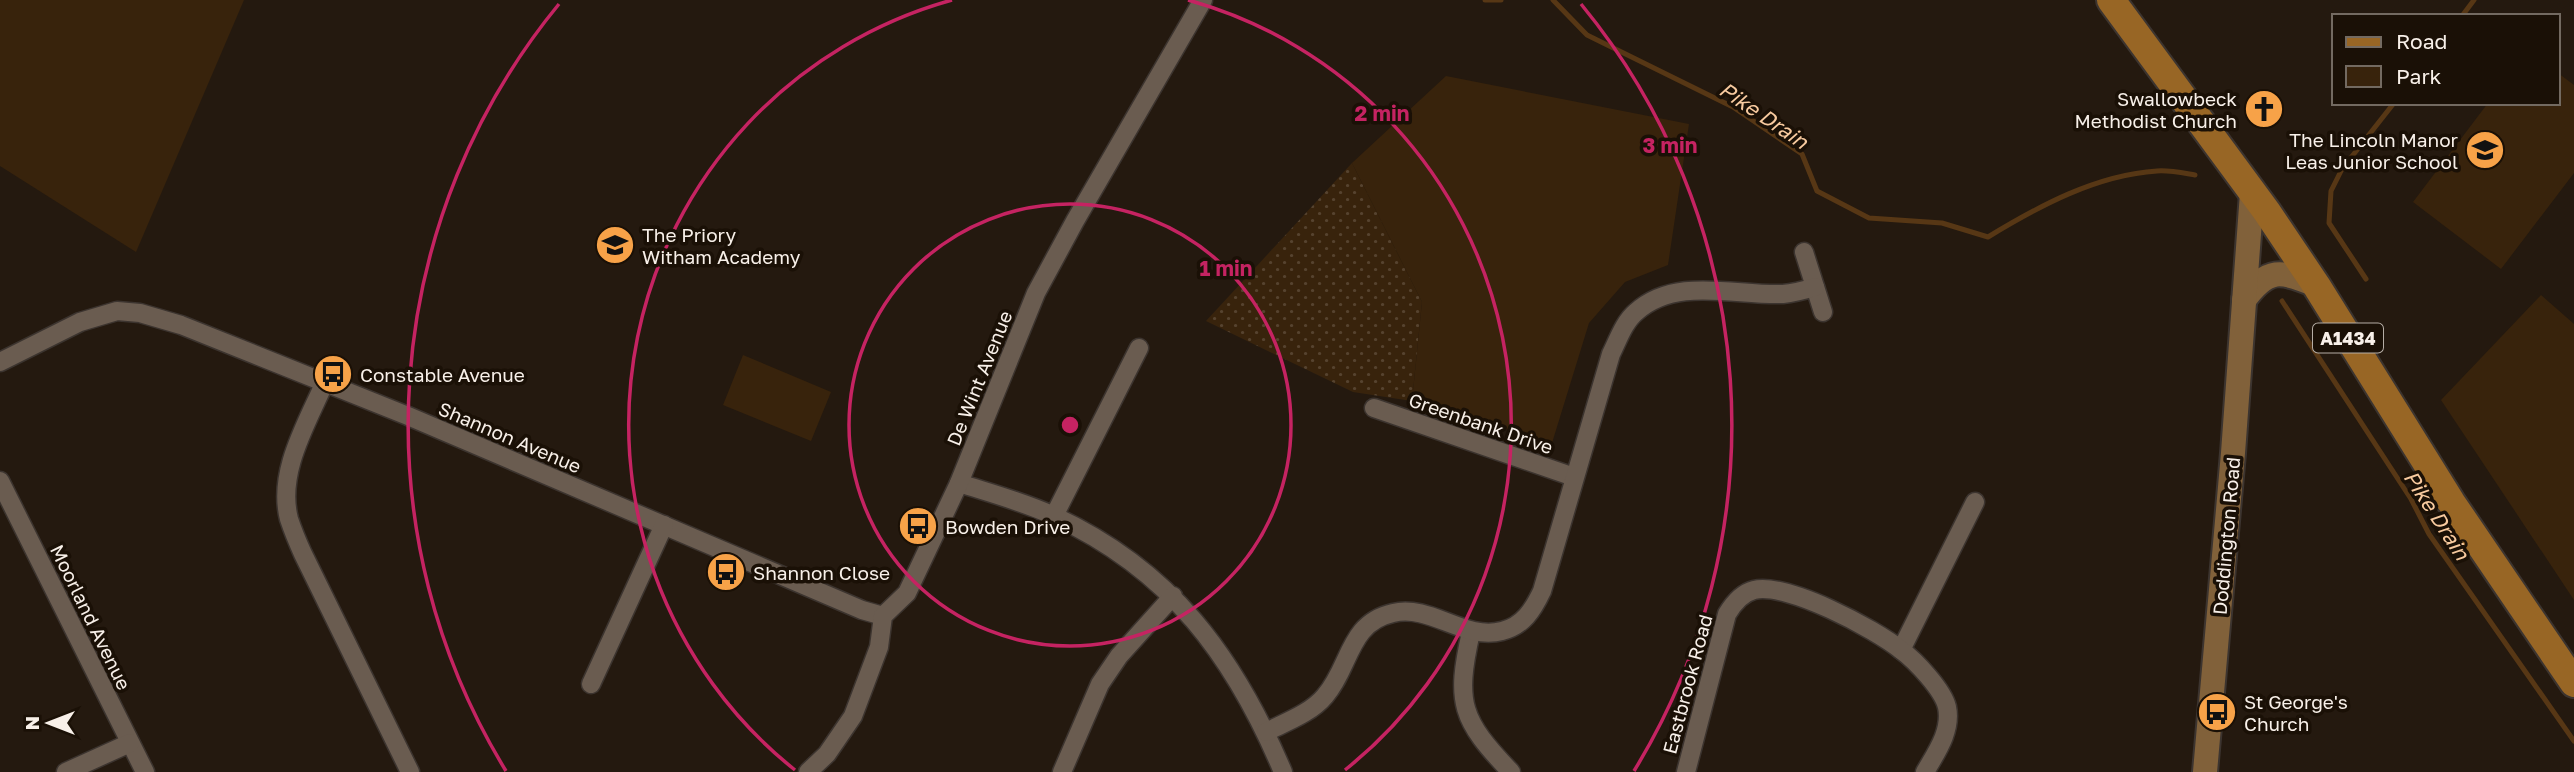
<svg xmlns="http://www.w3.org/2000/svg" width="2574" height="772" font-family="'Golos Text',sans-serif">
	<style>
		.grass { fill: url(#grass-dots) }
		.park { fill: #38230c }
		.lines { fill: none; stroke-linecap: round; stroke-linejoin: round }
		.stream { stroke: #573715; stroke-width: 5 }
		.street-casing { stroke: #3c342f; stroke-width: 21 }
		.secondary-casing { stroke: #3c342f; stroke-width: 28 }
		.primary-casing { stroke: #3c342f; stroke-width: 32 }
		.street { stroke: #6a5c50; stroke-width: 18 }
		.secondary { stroke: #81613a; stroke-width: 24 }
		.primary { stroke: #986625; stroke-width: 28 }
		.ring { fill: none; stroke: #c52362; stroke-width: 3.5 }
		.labels { text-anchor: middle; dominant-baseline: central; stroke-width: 7; stroke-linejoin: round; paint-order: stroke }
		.shield { fill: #1a1006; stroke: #b5ada5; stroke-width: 2 }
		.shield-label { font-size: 18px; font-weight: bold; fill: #f8f0e9 }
		.poi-label { font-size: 19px; fill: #f8f0e9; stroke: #1a1006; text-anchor: start }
		.street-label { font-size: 19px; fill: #f8f0e9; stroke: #1a1006 }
		.water-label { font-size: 21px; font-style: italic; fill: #f8ca9f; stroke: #1a1006 }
		.centre { fill: #c52362; stroke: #1a1006; stroke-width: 3.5 }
		.ring-label { font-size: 21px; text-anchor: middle; font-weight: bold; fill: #c52362; stroke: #1a1006; stroke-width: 7; stroke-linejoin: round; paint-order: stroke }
	</style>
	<defs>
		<pattern id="grass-dots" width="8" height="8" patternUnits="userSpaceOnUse" patternTransform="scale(1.75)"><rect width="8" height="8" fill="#38230c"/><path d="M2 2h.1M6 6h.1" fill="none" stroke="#56432f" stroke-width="1.8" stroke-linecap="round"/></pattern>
	</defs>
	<rect width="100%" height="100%" fill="#24190f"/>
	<polygon class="grass" points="1352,163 1422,302 1412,401 1353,392 1206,321"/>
	<g class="park">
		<polygon points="0,0 244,0 136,252 0,166"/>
		<polygon points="2558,73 2574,85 2574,173 2501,269 2413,202 2488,103 2558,103"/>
		<polygon points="1446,76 1689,124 1668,265 1625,282 1589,323 1552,443 1412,401 1422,302 1352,163"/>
		<polygon points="2541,295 2574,324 2574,600 2441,400"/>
		<polygon points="743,355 831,392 811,441 723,405"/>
	</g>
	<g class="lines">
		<g class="stream">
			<polyline points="1485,0 1501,0"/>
			<path d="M1553,0L1587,35L1733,107L1802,154L1817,191L1869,218L1942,223L1988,237C2039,206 2096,175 2157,171C2169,170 2183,173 2195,175"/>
			<polyline points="2462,16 2474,0"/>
			<polyline points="2366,279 2329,223 2331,191 2342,169 2394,103"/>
			<polyline points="2282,301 2411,499 2429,534 2574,741"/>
		</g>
		<g class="street-casing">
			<g id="street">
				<polyline points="1804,252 1823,312"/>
				<polyline points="0,362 80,322 117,311 140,313 181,325 408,416 862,610 883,616"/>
				<path d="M324,384C306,425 277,473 289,519C293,531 298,543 303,554L410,772"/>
				<polyline points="1374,408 1574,477"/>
				<polyline points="0,481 145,772"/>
				<path d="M959,483C990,493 1024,502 1054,516C1171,570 1234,656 1283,772"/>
				<polyline points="1054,516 1139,348"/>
				<path d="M1471,632C1455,703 1461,720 1511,772"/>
				<polyline points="1901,650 1975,502"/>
				<polyline points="591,684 664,525"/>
				<path d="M1266,732C1286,722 1311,713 1325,696C1351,666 1348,623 1393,613C1431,604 1464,641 1502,631C1523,626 1533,610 1542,591L1611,354C1618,340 1624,322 1636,312C1676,276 1735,296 1783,294C1794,293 1805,290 1815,287"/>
				<polyline points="66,772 130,743"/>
				<polyline points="808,772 827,754 853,716 879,647 883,616 907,593 959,483 1036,293 1075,221 1203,0"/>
				<polyline points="1062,772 1100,684 1119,656 1173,596"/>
				<path d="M1686,772L1727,614C1733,604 1742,593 1754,590C1787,582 1875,629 1901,650C1916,661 1943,690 1947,707C1952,731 1936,753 1925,772"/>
			</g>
		</g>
		<g class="secondary-casing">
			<g id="secondary">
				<path d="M2244,300C2268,267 2281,270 2316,285"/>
				<polyline points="2205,772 2233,453 2252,193"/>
			</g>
		</g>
		<g class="primary-casing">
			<polyline id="primary" points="2111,0 2267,212 2316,285 2451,502 2574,683"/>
		</g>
		<use href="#street" class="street"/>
		<use href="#secondary" class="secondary"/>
		<use href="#primary" class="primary"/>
	</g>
	<g class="ring">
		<circle cx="1070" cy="425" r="221"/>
		<path d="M795 770A441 441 0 0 1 952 0M1188 0A441 441 0 0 1 1345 770"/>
		<path d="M506 771A662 662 0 0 1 559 4M1581 4A662 662 0 0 1 1634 771"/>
	</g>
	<defs>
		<g id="church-disc" transform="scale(2.0125)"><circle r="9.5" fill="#f7a248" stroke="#1a1006"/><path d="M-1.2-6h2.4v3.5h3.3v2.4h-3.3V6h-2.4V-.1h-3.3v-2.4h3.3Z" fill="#111"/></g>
		<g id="school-disc" transform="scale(2.0125)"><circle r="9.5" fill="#f7a248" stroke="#1a1006"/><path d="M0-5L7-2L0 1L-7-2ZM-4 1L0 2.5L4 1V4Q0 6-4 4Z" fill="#111"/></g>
		<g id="bus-disc" transform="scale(2.0125)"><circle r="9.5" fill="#f7a248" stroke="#1a1006"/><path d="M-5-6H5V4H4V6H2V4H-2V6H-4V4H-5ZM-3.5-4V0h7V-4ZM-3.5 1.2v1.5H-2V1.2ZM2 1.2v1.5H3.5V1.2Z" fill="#111"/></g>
	</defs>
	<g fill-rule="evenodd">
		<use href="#church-disc" x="2264" y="109"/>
		<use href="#school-disc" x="2485" y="150"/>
		<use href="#school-disc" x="615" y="245"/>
		<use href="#bus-disc" x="333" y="374"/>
		<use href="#bus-disc" x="918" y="526"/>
		<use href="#bus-disc" x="726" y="572"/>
		<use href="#bus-disc" x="2217" y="712"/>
	</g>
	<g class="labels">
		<rect class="shield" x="2313" y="323.5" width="70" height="29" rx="5"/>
		<g class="shield-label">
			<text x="2348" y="338">A1434</text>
		</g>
		<g class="poi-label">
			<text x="2237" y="98" text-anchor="end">Swallowbeck<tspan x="2237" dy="22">Methodist Church</tspan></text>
			<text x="2458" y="139" text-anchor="end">The Lincoln Manor<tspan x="2458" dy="22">Leas Junior School</tspan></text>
			<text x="642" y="234">The Priory<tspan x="642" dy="22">Witham Academy</tspan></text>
			<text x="360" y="374">Constable Avenue</text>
			<text x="945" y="526">Bowden Drive</text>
			<text x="753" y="572">Shannon Close</text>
			<text x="2244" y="701">St George's<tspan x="2244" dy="22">Church</tspan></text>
		</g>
		<g class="street-label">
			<text transform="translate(979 378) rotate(-68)">De Wint Avenue</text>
			<text transform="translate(1481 423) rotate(19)">Greenbank Drive</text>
			<text transform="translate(510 437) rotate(23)">Shannon Avenue</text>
			<text transform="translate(2226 536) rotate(-85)">Doddington Road</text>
			<text transform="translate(91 617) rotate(64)">Moorland Avenue</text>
			<text transform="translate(1687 684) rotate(-75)">Eastbrook Road</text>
		</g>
		<g class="water-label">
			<text transform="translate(1764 115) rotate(34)">Pike Drain</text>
			<text transform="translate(2437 515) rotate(57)">Pike Drain</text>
		</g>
	</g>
	<circle cx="1070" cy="425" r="10" class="centre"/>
	<g class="ring-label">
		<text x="1382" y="121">2 min</text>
		<text x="1670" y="153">3 min</text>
		<text x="1226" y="276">1 min</text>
	</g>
	<rect x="2332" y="14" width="228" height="91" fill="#1a1006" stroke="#736a61" stroke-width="2"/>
	<rect x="2346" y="37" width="35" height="10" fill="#986625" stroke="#736a61" stroke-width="2"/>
	<text x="2396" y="49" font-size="21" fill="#f8f0e9">Road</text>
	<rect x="2346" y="66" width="35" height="21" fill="#38230c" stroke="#736a61" stroke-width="2"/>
	<text x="2396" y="84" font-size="21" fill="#f8f0e9">Park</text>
	<g transform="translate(49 723) rotate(270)" stroke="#1a1006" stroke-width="5" paint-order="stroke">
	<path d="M0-5L12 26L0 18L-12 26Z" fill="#f8f0e9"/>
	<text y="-10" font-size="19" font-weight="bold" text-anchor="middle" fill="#f8f0e9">N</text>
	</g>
</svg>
